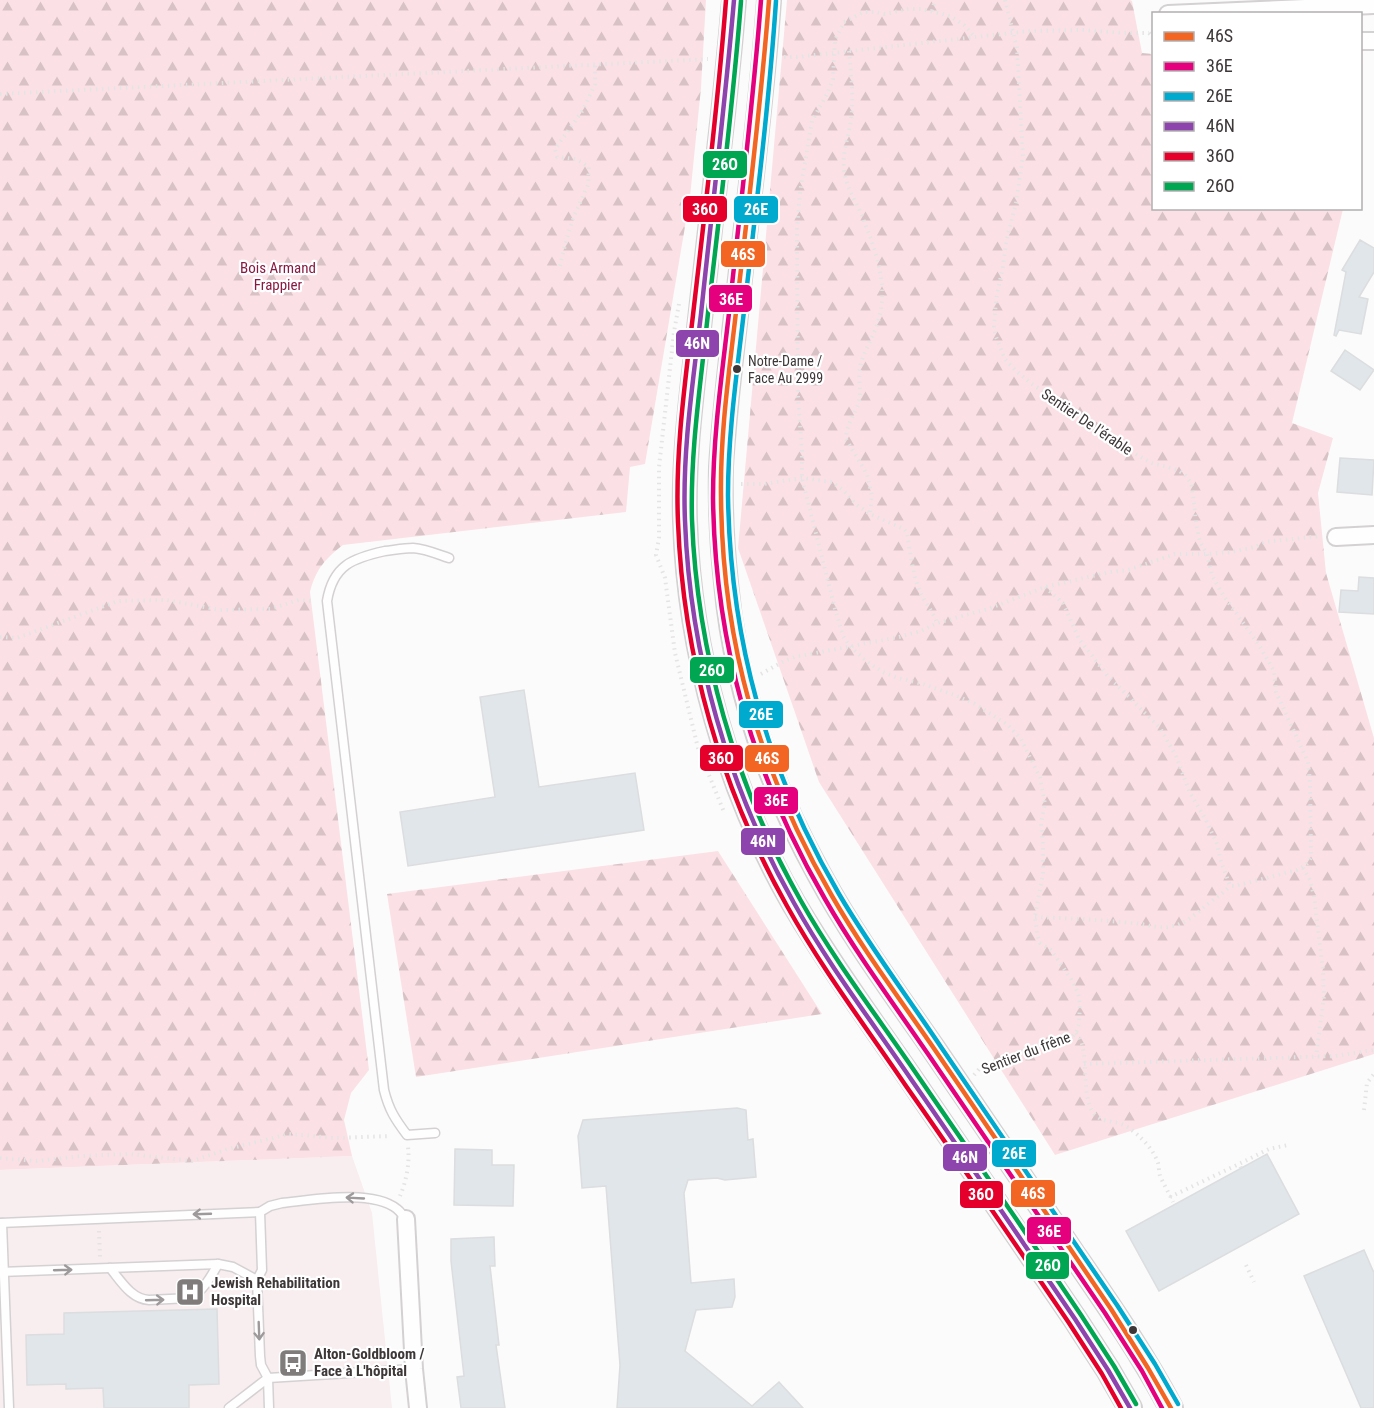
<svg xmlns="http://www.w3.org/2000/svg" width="1374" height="1408" font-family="'Roboto Condensed',sans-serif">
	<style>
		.built { fill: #f8edef }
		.forest { fill: url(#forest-firs) }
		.building { fill: #e1e6ea; stroke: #dbddde; stroke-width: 1.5 }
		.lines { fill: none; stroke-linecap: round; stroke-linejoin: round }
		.lane-casing { stroke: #d4d1d2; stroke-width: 11 }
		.street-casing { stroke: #d4d1d2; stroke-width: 20 }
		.secondary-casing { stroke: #d4d1d2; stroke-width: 26 }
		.path { stroke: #e4e4e4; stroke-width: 4; stroke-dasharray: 1.5 4.5; stroke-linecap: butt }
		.lane { stroke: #fffefe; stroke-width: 8 }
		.street { stroke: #fffefe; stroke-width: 16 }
		.secondary { stroke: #fffefe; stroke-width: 22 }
		.bus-1-casing { stroke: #fff; stroke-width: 9 }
		.bus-2-casing { stroke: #fff; stroke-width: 9 }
		.bus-3-casing { stroke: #fff; stroke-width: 9 }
		.bus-4-casing { stroke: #fff; stroke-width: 9 }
		.bus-5-casing { stroke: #fff; stroke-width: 9 }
		.bus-6-casing { stroke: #fff; stroke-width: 9 }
		.bus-1 { stroke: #f26522; stroke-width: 4.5 }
		.bus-2 { stroke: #e5007d; stroke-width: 4.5 }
		.bus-3 { stroke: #00a9ce; stroke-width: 4.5 }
		.bus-4 { stroke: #8e44ad; stroke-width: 4.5 }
		.bus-5 { stroke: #e4002b; stroke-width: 4.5 }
		.bus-6 { stroke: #00a651; stroke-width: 4.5 }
		.oneway { stroke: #9e9a9b }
		.bus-dot { fill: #3d3738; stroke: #fff; stroke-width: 2 }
		.labels { text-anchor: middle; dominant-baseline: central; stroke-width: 4.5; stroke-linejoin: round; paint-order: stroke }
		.bus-label { font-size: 14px; fill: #3d3738; stroke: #fff; text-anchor: start }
		.park-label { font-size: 15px; fill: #891942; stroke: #fff }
		.street-label { font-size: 15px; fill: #3d3738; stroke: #fff }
		.poi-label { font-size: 15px; font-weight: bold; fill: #3d3738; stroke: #fff; text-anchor: start }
		.line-badge { stroke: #fff; stroke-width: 2 }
		.badge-label { font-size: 16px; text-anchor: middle; font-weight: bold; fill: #fff }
	</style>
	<defs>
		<pattern id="forest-firs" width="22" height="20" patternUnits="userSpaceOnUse" patternTransform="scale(1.5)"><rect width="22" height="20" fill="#fbe1e6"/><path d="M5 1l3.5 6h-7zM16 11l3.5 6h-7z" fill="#d8c2c6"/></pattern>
	</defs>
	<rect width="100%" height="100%" fill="#fcfbfb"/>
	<polygon class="built" points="352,1156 372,1213 392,1408 0,1408 0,1170"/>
	<g class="forest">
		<path d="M0,0H706L701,88L690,197L645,464L630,467L626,512L343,545C325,559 316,569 310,592L369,1070L351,1093L344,1120L352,1156L0,1170Z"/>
		<polygon points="787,0 1130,0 1132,1 1142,53 1153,54 1154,208 1343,209 1292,423 1333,438 1318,493 1326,573 1374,738 1374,1054 1055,1155 819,782 738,548"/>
		<polygon points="718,851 822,1014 416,1077 387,894"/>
	</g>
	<g class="building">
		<polygon points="1360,240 1374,248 1374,272 1359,297 1368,299 1361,334 1339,330 1336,336 1334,335 1346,272 1342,270"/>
		<polygon points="1345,350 1374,370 1360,390 1331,371"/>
		<polygon points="1340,458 1374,460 1372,495 1337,492"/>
		<polygon points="1359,577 1374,578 1374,614 1339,612 1341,590 1358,591"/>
		<polygon points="524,690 539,787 635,773 644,830 408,866 400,812 495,797 480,697"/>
		<polygon points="737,1108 746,1110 748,1140 753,1139 756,1177 725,1180 717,1178 688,1180 684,1193 691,1283 734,1279 735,1297 732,1307 696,1310 685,1351 752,1406 779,1382 803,1408 617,1408 620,1365 606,1186 582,1188 578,1136 583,1120"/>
		<polygon points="455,1149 492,1150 492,1165 514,1165 513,1206 454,1205"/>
		<polygon points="1267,1154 1299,1214 1159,1291 1126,1231"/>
		<polygon points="494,1237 495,1266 490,1266 499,1345 496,1345 505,1408 461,1408 457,1377 464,1376 451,1261 451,1239"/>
		<polygon points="1364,1250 1374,1273 1374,1408 1361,1408 1304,1276"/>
		<polygon points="217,1309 219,1384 189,1385 189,1408 104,1408 103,1388 66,1389 66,1384 27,1385 26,1335 64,1334 64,1313"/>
	</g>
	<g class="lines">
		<g class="lane-casing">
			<g id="lane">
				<path d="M435,1133L407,1135C395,1119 389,1110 384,1090L327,601C333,565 353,558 385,551C394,550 404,548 413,548C426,549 437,554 449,558"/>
				<polyline points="0,1223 260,1212"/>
				<polyline points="2,1223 9,1408"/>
				<path d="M110,1268C121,1281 131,1299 149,1300L190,1298C203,1291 211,1277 218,1264"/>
				<polyline points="0,1272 218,1264 233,1267 257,1280"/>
				<polyline points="229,1408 268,1378 414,1369"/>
				<path d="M269,1408L268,1378L261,1365L260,1356L257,1280L262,1270L260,1212L270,1206L282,1203C312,1200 372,1189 397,1209C401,1212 403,1216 406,1219"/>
			</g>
		</g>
		<g class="street-casing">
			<g id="street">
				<polyline points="1168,14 1374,5"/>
				<polyline points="1360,41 1374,41"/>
				<polyline points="1336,537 1374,535"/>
				<polyline points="406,1219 414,1369 418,1408"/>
			</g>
		</g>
		<g class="secondary-casing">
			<g id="secondary">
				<path d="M734,0C731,38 727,76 723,114C715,186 707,257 699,328C692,392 683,457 685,521C689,652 728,790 794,904C829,963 870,1020 909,1076C965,1157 1020,1238 1075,1319L1108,1370L1130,1408"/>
				<path d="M769,0C762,102 748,204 737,306C731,360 724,414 721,467C720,506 722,545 726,583C735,685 770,785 819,874C852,935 894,992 933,1048C979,1116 1026,1184 1072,1252C1107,1303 1142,1353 1171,1408"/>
			</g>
		</g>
		<g class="path">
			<path d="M1005,0L1017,48L1023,156L1016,203L1007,238L1003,266L996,300L994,327L996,337L1005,359L1015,370L1032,384L1093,424L1108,439L1152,463L1178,470L1185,475L1191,483L1193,494L1196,523L1200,542L1207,554L1212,575L1221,592L1259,645L1274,671L1276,692L1308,762L1310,782L1311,857C1308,864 1304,867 1297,870L1235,886H1230"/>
			<polyline points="932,11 935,0"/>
			<polyline points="1149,33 1154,38"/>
			<path d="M849,51C851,74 854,97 851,120C849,136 842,152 844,169C845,186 856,201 862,216C872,241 884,272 882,300C881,314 877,327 871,339C867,349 861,358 860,369C858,381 862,393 858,405C853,417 846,426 846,439L867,474L872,496L870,514"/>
			<polyline points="784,57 797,57 1029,31 1083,30 1124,33 1149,33"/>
			<polyline points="0,94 708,59"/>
			<polyline points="560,266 566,241 574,216 588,185 589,167 576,159 557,157 555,149 583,110 595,84 595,64"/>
			<polyline points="679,304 674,332 659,467 659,538 656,555 665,578 675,653 698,748 724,812"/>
			<path d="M741,484H764L802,478L832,482L842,489L857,505L870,514L904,529L907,533C910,551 913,577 921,594C926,604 933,612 937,623"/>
			<polyline points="1045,587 1063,603 1079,639 1107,675 1160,728 1176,756 1190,793 1206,820 1217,844 1221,861 1230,886"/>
			<polyline points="0,637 17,638 118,601 167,600 220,610 270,609 299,600 314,601"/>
			<polyline points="761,674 784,661 795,657 899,637 921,631 937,623 988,609 1045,587 1110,572 1128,570 1175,554 1207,554 1231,552 1255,547 1264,542 1321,536"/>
			<polyline points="1303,868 1310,880 1314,896 1323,971 1324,996 1316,1057"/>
			<path d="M1035,917C1068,918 1100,920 1133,923C1147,924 1160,930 1174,926C1188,922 1198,912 1209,903C1216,897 1224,893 1230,886"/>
			<path d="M1076,1033C1090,1046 1081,1088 1091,1109C1098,1123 1112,1120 1124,1125C1131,1129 1137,1134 1142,1139C1149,1146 1155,1154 1158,1163C1159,1167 1159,1172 1160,1176C1164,1185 1169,1193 1173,1202"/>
			<polyline points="1084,1064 1335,1056 1374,1050"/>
			<polyline points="974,1075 980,1068 985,1065 1017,1053 1044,1044 1055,1043 1071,1038 1076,1033 1079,1024 1080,1003 1078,993 1071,979 1051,950 1040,943 1037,934 1035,917 1043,873 1043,844 1041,824 1045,804 1040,778 1021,739 1008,725 975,704 957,696 923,684 898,678 883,672 866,661 849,645 843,636 835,609 802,478 802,450 798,397 797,229 800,192 812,121 828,92 833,79 835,40 844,22 864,12 876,12 885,14 909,9 921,9 950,16 964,25 975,37"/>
			<polyline points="1364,1110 1367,1083 1374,1074"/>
			<polyline points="0,1158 37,1161 82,1156 129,1154 192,1161 228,1149 289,1134 334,1138 391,1136"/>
			<polyline points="1241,1168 1239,1164 1269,1149 1288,1145"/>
			<path d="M400,1196C406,1182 410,1163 408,1147"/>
			<polyline points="1170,1197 1239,1164"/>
			<polyline points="99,1231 100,1257"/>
			<polyline points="1246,1265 1254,1282"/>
		</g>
		<use href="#lane" class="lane"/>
		<use href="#street" class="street"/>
		<use href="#secondary" class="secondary"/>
		<g class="bus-1-casing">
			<path id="bus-1" d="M769,0C761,104 748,208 736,312C729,373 720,435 721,496C722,641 759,771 832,896C863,950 900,999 935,1050C994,1136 1053,1223 1111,1309L1148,1368L1171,1408"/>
		</g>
		<g class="bus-2-casing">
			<path id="bus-2" d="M761,0C753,105 740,209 729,313C722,374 713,436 713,498C715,643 752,773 825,899C856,953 893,1003 928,1054C987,1140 1046,1227 1105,1313L1142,1371L1162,1408"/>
		</g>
		<g class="bus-3-casing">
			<path id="bus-3" d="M776,1C769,104 756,208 744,311C737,372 728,434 728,495C730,639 766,769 839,894C870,947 907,996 941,1047C1000,1133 1059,1219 1117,1305L1155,1364L1178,1404"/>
		</g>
		<g class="bus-4-casing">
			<path id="bus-4" d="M734,0C725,105 712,209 701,314C693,382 682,452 685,521C690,655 728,787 794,903C829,966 873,1023 913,1082C968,1161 1021,1240 1075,1319L1108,1370L1130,1408"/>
		</g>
		<g class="bus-5-casing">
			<path id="bus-5" d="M726,0C718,105 705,210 693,315C685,383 675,453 678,522C683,657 721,789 787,906C822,969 866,1027 906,1086C961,1164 1015,1244 1069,1323L1102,1374L1121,1408"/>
		</g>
		<g class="bus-6-casing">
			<path id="bus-6" d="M741,1C733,105 720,209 708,313C701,382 690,451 692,520C697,652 735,785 801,901C836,963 880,1020 920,1079C974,1157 1028,1236 1081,1315L1114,1366L1136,1404"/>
		</g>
		<use href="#bus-1" class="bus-1"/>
		<use href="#bus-2" class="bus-2"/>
		<use href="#bus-3" class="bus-3"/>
		<use href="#bus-4" class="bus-4"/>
		<use href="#bus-5" class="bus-5"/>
		<use href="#bus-6" class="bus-6"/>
	</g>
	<defs><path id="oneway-shaft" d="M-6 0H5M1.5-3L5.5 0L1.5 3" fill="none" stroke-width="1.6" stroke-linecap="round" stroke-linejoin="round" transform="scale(1.5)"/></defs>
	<g class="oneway">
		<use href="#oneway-shaft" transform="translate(355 1198) rotate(-177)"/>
		<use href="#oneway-shaft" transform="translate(202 1214) rotate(178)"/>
		<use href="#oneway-shaft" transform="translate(63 1270) rotate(-2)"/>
		<use href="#oneway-shaft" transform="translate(155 1300) rotate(-2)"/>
		<use href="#oneway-shaft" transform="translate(259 1331) rotate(88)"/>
	</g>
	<defs>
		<g id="hospital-square" transform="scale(1.5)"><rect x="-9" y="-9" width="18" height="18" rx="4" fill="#807c7c" stroke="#fff"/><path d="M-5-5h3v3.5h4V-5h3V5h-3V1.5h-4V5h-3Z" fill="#fff"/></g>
		<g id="bus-square" transform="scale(1.5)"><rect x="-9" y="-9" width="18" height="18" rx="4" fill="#807c7c" stroke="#fff"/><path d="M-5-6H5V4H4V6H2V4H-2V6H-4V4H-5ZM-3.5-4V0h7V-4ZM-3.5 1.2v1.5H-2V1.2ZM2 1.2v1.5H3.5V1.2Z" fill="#fff"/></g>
	</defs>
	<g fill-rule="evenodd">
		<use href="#hospital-square" x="190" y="1292"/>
		<use href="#bus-square" x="293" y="1363"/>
	</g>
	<g class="bus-dot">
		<circle cx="737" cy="369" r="5"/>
		<circle cx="1133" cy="1330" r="5"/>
	</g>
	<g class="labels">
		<g class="bus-label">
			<text x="748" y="361">Notre-Dame /<tspan x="748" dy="17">Face Au 2999</tspan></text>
		</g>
		<g class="park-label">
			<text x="278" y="268">Bois Armand<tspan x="278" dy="17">Frappier</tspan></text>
		</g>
		<g class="street-label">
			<text transform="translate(1087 422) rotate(34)">Sentier De l'érable</text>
			<text transform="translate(1026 1053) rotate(-21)">Sentier du frêne</text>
		</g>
		<g class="poi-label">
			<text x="211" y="1283">Jewish Rehabilitation<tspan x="211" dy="17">Hospital</tspan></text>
			<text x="314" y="1354">Alton-Goldbloom /<tspan x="314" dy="17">Face à L'hôpital</tspan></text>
		</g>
	</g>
	<g class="line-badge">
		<rect x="702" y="150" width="46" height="29" rx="6" fill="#00a651"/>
		<rect x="682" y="195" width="46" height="28" rx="6" fill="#e4002b"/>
		<rect x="733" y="195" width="46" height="29" rx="6" fill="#00a9ce"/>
		<rect x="720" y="240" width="46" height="28" rx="6" fill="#f26522"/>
		<rect x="708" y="284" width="45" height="29" rx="6" fill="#e5007d"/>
		<rect x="675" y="329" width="45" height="29" rx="6" fill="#8e44ad"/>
		<rect x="689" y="656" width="46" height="28" rx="6" fill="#00a651"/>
		<rect x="738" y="700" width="46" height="29" rx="6" fill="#00a9ce"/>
		<rect x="699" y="744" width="45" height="28" rx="6" fill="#e4002b"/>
		<rect x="744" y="744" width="46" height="29" rx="6" fill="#f26522"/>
		<rect x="753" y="786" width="46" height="29" rx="6" fill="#e5007d"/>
		<rect x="740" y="827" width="46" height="29" rx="6" fill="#8e44ad"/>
		<rect x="991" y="1139" width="46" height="29" rx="6" fill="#00a9ce"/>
		<rect x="942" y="1143" width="46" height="29" rx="6" fill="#8e44ad"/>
		<rect x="1010" y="1179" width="46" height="29" rx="6" fill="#f26522"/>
		<rect x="959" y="1180" width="45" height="29" rx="6" fill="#e4002b"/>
		<rect x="1026" y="1216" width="46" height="29" rx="6" fill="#e5007d"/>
		<rect x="1025" y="1251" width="45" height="29" rx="6" fill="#00a651"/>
	</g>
	<g class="badge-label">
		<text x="725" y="170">26O</text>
		<text x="705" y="215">36O</text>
		<text x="756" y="215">26E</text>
		<text x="743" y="260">46S</text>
		<text x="731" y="305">36E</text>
		<text x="697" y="349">46N</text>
		<text x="712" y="676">26O</text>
		<text x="761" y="720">26E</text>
		<text x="721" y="764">36O</text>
		<text x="767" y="764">46S</text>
		<text x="776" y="806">36E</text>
		<text x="763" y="847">46N</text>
		<text x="1014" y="1159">26E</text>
		<text x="965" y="1163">46N</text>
		<text x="1033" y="1199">46S</text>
		<text x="981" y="1200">36O</text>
		<text x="1049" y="1237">36E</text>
		<text x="1048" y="1271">26O</text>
	</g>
	<rect x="1152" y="12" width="210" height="198" fill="#ffffff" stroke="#b1afaf" stroke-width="1.5"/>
	<rect x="1164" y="32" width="30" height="9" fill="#f26522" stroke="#b1afaf" stroke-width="1.5"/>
	<text x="1206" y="42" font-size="18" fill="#3d3738">46S</text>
	<rect x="1164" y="62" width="30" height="9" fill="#e5007d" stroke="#b1afaf" stroke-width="1.5"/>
	<text x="1206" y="72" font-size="18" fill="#3d3738">36E</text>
	<rect x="1164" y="92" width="30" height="9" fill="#00a9ce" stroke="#b1afaf" stroke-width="1.5"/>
	<text x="1206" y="102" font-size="18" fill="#3d3738">26E</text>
	<rect x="1164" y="122" width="30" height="9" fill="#8e44ad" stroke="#b1afaf" stroke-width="1.5"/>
	<text x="1206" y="132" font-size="18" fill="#3d3738">46N</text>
	<rect x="1164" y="152" width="30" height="9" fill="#e4002b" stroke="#b1afaf" stroke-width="1.5"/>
	<text x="1206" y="162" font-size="18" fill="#3d3738">36O</text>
	<rect x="1164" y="182" width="30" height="9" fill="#00a651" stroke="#b1afaf" stroke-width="1.5"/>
	<text x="1206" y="192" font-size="18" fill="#3d3738">26O</text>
</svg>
